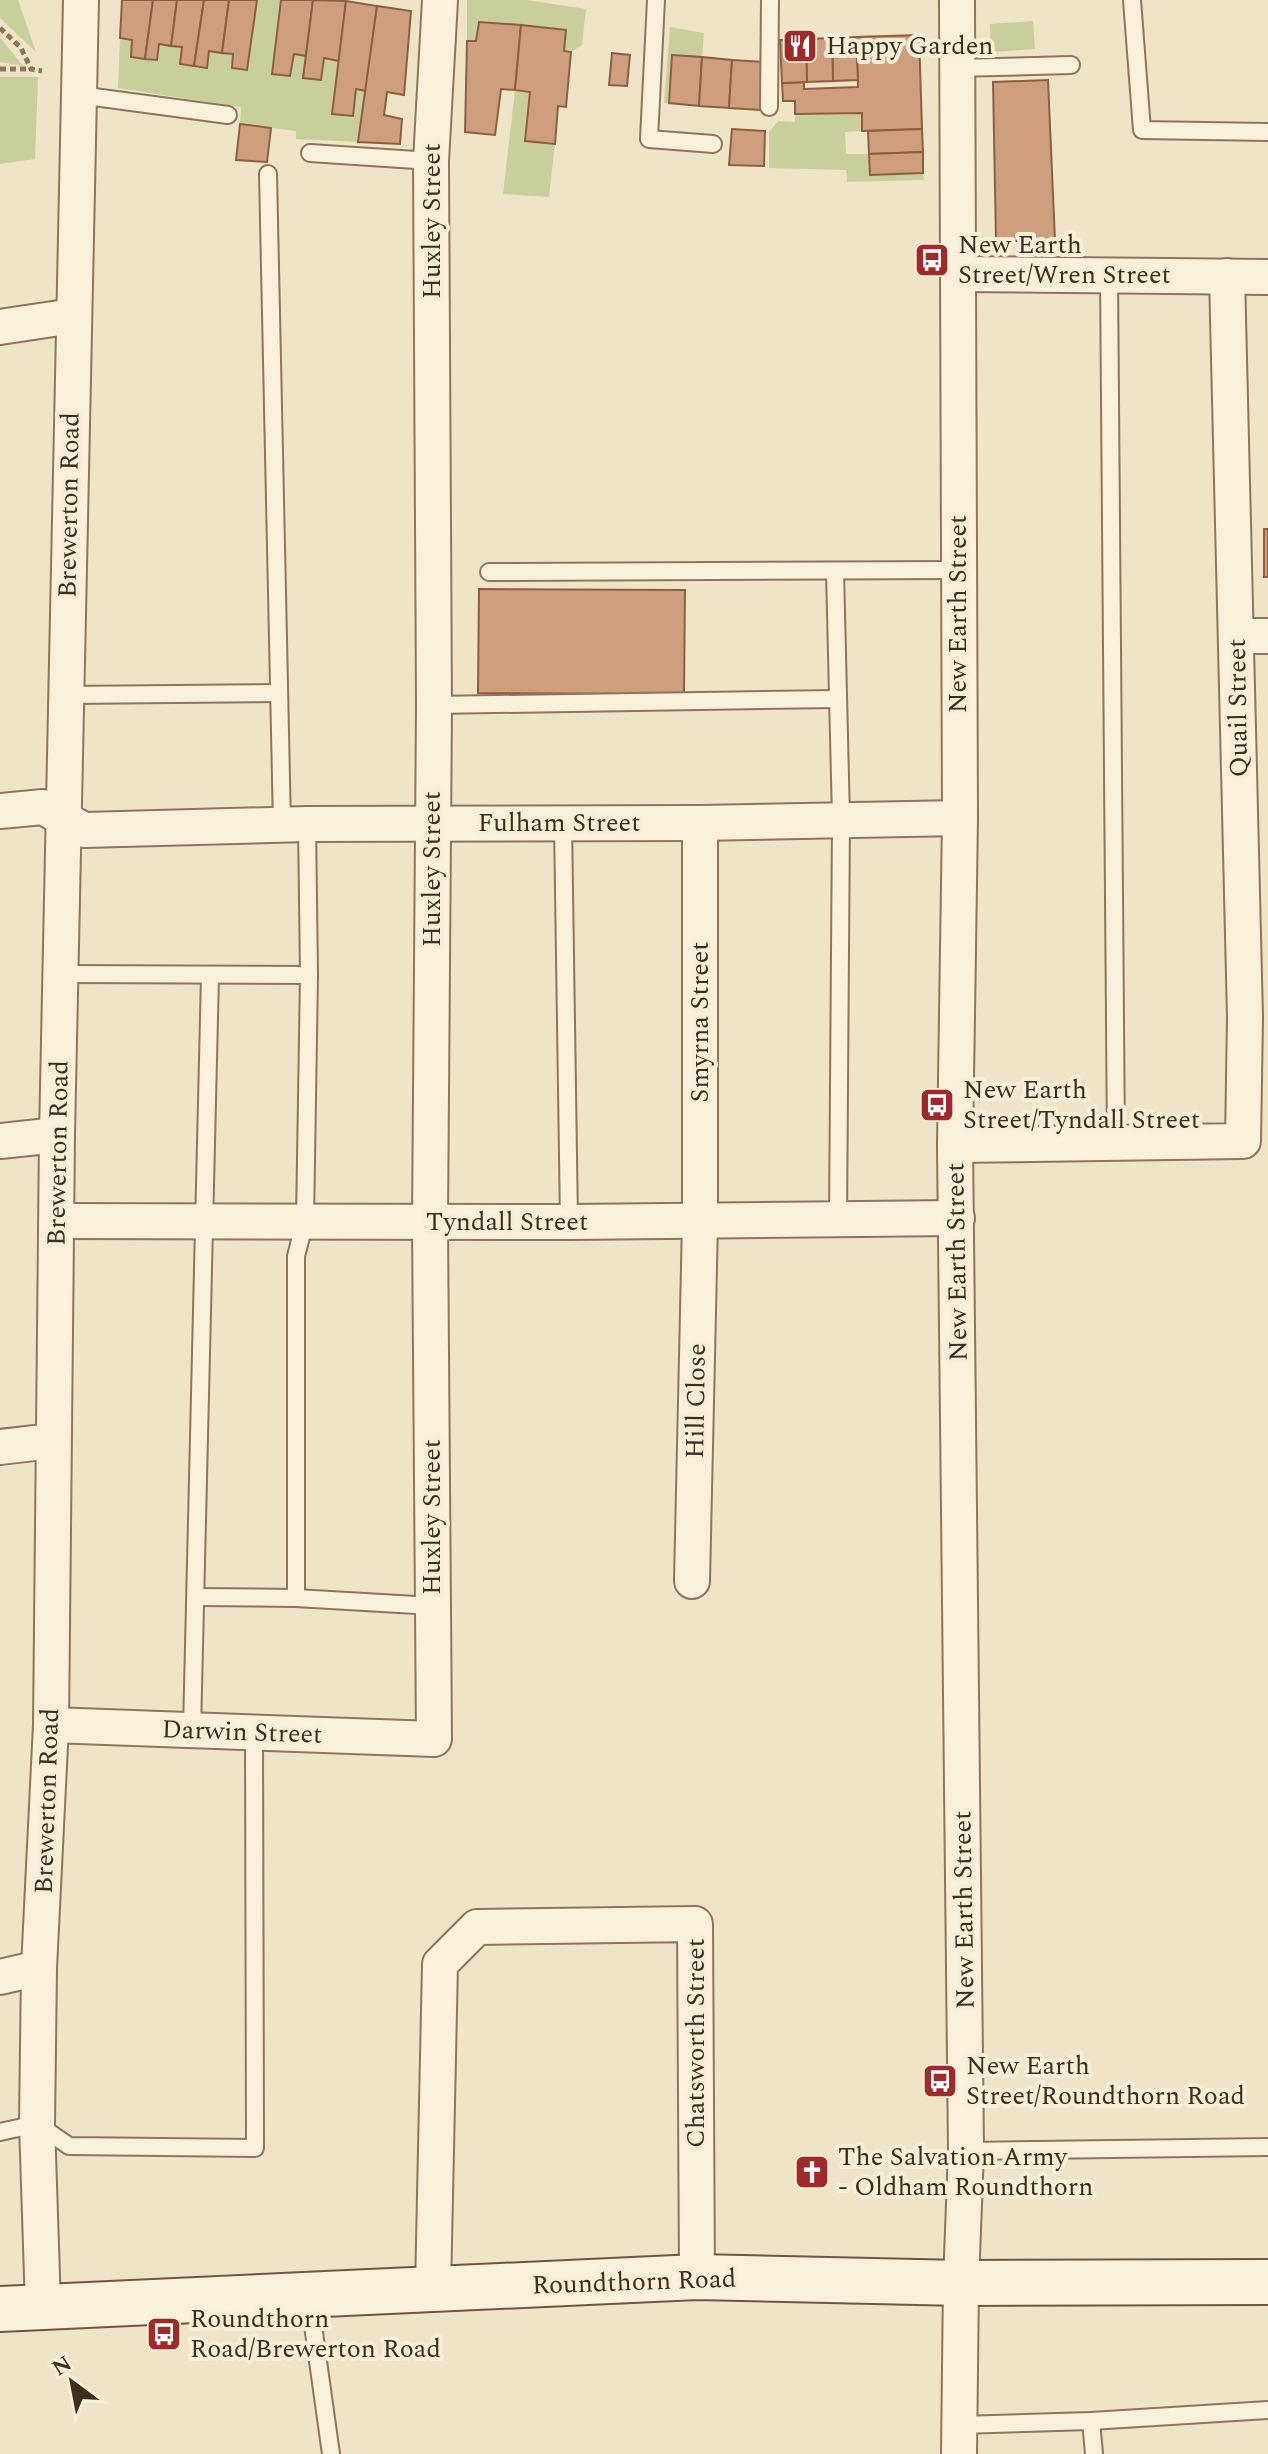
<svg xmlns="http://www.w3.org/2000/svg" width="1268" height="2454" font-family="Spectral,serif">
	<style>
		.green { fill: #c9cf9b }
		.building { fill: #cf9f7d; stroke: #8d5f41; stroke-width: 2 }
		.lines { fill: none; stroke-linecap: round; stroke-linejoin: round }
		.lane-casing { stroke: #8d765c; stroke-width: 20 }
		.street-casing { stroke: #8d765c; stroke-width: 38 }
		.secondary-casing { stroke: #6f573f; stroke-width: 48 }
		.path { stroke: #8d765c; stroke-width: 5; stroke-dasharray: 6 4; stroke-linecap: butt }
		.lane { stroke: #faf1dc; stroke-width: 16 }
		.street { stroke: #faf1dc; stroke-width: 34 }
		.secondary { stroke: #faf1dc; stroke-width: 44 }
		.labels { text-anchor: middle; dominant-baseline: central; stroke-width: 8; stroke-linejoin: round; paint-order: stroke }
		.poi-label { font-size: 26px; fill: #3d2e20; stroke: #f7eed8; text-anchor: start }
		.street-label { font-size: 26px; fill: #3d2e20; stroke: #f7eed8 }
	</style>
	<rect width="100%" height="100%" fill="#f0e4c8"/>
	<g class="green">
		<polygon points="0,0 18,0 36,52 0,18"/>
		<polygon points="257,0 281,0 272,74 290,76 294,54 306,56 303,77 321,80 324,58 339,61 353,116 356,89 366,91 358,142 296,139 296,131 240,124 241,107 118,88 120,38 132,40 131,57 157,60 159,44 182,47 180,64 206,68 209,51 233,54 232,68 247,70"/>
		<polygon points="467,0 526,0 586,9 582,45 571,52 564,51 566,30 479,22 476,41 467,41"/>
		<polygon points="1033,21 1035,49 991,52 990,24"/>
		<polygon points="670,27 704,33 702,57 672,55 669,103 664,103"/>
		<polygon points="0,37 23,66 0,62"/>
		<polygon points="0,77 38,77 35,159 0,164"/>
		<polygon points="515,90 530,92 555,144 549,197 503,194"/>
		<polygon points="862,113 862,131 845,132 846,154 869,154 870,175 923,173 924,180 847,182 846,170 769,168 769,132 778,121 795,122 795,114"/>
	</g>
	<g class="building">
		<polygon points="122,0 153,0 145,59 131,57 132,40 120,38"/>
		<polygon points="153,0 177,0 171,46 159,44 157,60 145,59"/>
		<polygon points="177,0 204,0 194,66 180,64 182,47 171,46"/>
		<polygon points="204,0 229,0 222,53 209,51 207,68 194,66"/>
		<polygon points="229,0 257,0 247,70 232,68 233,54 222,53"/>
		<polygon points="281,0 313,0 306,56 294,54 290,76 272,74"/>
		<polygon points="313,0 346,1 339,61 324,58 321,80 303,78"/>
		<polygon points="346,1 377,6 366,91 356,89 353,116 332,114"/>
		<polygon points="377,6 411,11 404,95 387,92 384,115 402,119 400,144 358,142"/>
		<polygon points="479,22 521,25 515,90 501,89 495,135 465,132 467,41 476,41"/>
		<polygon points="521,25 566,30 564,51 571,52 566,107 558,106 555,144 525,141 530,92 515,90"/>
		<polygon points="919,35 922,129 862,131 862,113 795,114 795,101 783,101 782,83 804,82 804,89 858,87 856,37"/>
		<polygon points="856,37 858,80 833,81 832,38"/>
		<polygon points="832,38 833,81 807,82 806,39"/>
		<polygon points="806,39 807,82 782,83 780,40"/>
		<polygon points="612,53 630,55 627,86 609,85"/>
		<polygon points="672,55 702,57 699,106 669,103"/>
		<polygon points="702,57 732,60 729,108 699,106"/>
		<polygon points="732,60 764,62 761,110 729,108"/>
		<polygon points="1048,80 1055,241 996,241 993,82"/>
		<polygon points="240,124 271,128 267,162 236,160"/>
		<polygon points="732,129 765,131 764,166 729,165"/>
		<polygon points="922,129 923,152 869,154 868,131"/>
		<polygon points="923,152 923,173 870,175 869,154"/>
		<rect x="1264" y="529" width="4" height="48"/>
		<polygon points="479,589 685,590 684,694 478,693"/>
	</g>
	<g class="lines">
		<g class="lane-casing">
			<g id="lane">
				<polyline points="656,0 649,139 713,144"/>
				<polyline points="1132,0 1142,130 1268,132"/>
				<polyline points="956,68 1071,65"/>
				<polyline points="79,95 228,115"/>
				<polyline points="769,107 770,0"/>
				<polyline points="310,153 431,161"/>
				<polyline points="268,174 282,825"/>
				<polyline points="1109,275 1116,1143"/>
				<polyline points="835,571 841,819 838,1220"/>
				<polyline points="489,572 958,570"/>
				<polyline points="66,695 278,693"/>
				<polyline points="434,705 837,699"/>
				<polyline points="563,823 569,1222"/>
				<polyline points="61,974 309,975"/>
				<polyline points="196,1597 296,1598 433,1606"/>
				<polyline points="296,1598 296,1256 305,1222 309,975 307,824"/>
				<polyline points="192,1730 210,976"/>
				<polyline points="0,2132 37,2124 69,2146 255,2148 254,1732"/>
				<polyline points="966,2151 1268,2147"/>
				<polyline points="309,2297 331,2454"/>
				<polyline points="1091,2421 1094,2454"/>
				<polyline points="960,2425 1091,2421 1268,2410"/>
			</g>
		</g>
		<g class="street-casing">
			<g id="street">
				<polyline points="957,0 960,818 955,1145 966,2151 961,2283 959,2454"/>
				<polyline points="958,274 1268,277"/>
				<polyline points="0,327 73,316"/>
				<polyline points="1236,636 1268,636"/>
				<polyline points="0,811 43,807 84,830 307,824 700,823 960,818"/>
				<polyline points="0,1141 57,1135"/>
				<polyline points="955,1145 1243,1141 1245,1017 1227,276"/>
				<polyline points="58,1221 569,1222 957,1218"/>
				<polyline points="0,1447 52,1441"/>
				<polyline points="692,1581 700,1222 700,823"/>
				<polyline points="51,1725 434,1739 430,1223 434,705 431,161 440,0"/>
				<polyline points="0,1977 39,1968"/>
				<polyline points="433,2289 440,1964 477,1927 695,1924 697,2277"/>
				<polyline points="43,2306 37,2124 39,1968 51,1725 57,1135 81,0"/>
			</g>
		</g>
		<g class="secondary-casing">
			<polyline id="secondary" points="0,2309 697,2277 961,2283 1268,2282"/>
		</g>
		<g class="path">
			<polyline points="0,28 21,48 31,69 42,71"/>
			<polyline points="0,69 31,69"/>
		</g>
		<use href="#lane" class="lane"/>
		<use href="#street" class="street"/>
		<use href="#secondary" class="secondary"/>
	</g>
	<defs>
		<g id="restaurant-square" transform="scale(1.8)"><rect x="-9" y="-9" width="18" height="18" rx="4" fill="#9e2a2b" stroke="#f7eed8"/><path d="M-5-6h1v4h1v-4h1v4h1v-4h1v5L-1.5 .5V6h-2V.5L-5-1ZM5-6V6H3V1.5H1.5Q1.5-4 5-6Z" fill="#fff"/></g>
		<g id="bus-square" transform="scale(1.8)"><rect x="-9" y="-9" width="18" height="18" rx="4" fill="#9e2a2b" stroke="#f7eed8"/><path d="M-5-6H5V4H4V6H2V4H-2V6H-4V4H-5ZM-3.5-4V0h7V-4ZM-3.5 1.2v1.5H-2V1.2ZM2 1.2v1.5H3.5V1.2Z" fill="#fff"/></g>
		<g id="church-square" transform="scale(1.8)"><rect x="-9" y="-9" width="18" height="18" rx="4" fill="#9e2a2b" stroke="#f7eed8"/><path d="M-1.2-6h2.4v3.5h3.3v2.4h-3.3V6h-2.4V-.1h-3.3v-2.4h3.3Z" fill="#fff"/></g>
	</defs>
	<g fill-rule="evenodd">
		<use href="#restaurant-square" x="800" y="46"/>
		<use href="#bus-square" x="932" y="260"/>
		<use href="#bus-square" x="937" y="1105"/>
		<use href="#bus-square" x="940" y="2081"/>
		<use href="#church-square" x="812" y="2172"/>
		<use href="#bus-square" x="164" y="2334"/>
	</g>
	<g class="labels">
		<g class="poi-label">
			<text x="826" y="46">Happy Garden</text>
			<text x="958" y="245">New Earth<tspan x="958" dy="30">Street/Wren Street</tspan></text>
			<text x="963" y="1090">New Earth<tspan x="963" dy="30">Street/Tyndall Street</tspan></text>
			<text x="966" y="2066">New Earth<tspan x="966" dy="30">Street/Roundthorn Road</tspan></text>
			<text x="838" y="2157">The Salvation Army<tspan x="838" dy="30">- Oldham Roundthorn</tspan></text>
			<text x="190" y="2319">Roundthorn<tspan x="190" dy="30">Road/Brewerton Road</tspan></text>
		</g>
		<g class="street-label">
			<text transform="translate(432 221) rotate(-90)">Huxley Street</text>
			<text transform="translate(69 505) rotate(-89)">Brewerton Road</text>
			<text transform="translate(958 614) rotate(-90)">New Earth Street</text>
			<text transform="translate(1238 708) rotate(-91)">Quail Street</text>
			<text x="559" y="823">Fulham Street</text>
			<text transform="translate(432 869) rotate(-90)">Huxley Street</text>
			<text transform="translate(700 1022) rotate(-90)">Smyrna Street</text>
			<text transform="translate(58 1153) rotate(-89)">Brewerton Road</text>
			<text x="507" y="1222">Tyndall Street</text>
			<text transform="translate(957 1262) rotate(-91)">New Earth Street</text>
			<text transform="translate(696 1401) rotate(-89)">Hill Close</text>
			<text transform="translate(432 1517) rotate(-90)">Huxley Street</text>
			<text transform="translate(242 1732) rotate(2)">Darwin Street</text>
			<text transform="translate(47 1801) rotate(-88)">Brewerton Road</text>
			<text transform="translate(964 1910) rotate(-91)">New Earth Street</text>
			<text transform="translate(696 2043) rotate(-90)">Chatsworth Street</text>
			<text transform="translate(634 2282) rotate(-2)">Roundthorn Road</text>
		</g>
	</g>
	<g transform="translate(72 2382) rotate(328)" stroke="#f7eed8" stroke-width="6" paint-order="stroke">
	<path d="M0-6L14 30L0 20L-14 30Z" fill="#3d2e20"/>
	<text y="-12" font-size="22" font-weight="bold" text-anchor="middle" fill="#3d2e20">N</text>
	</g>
</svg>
